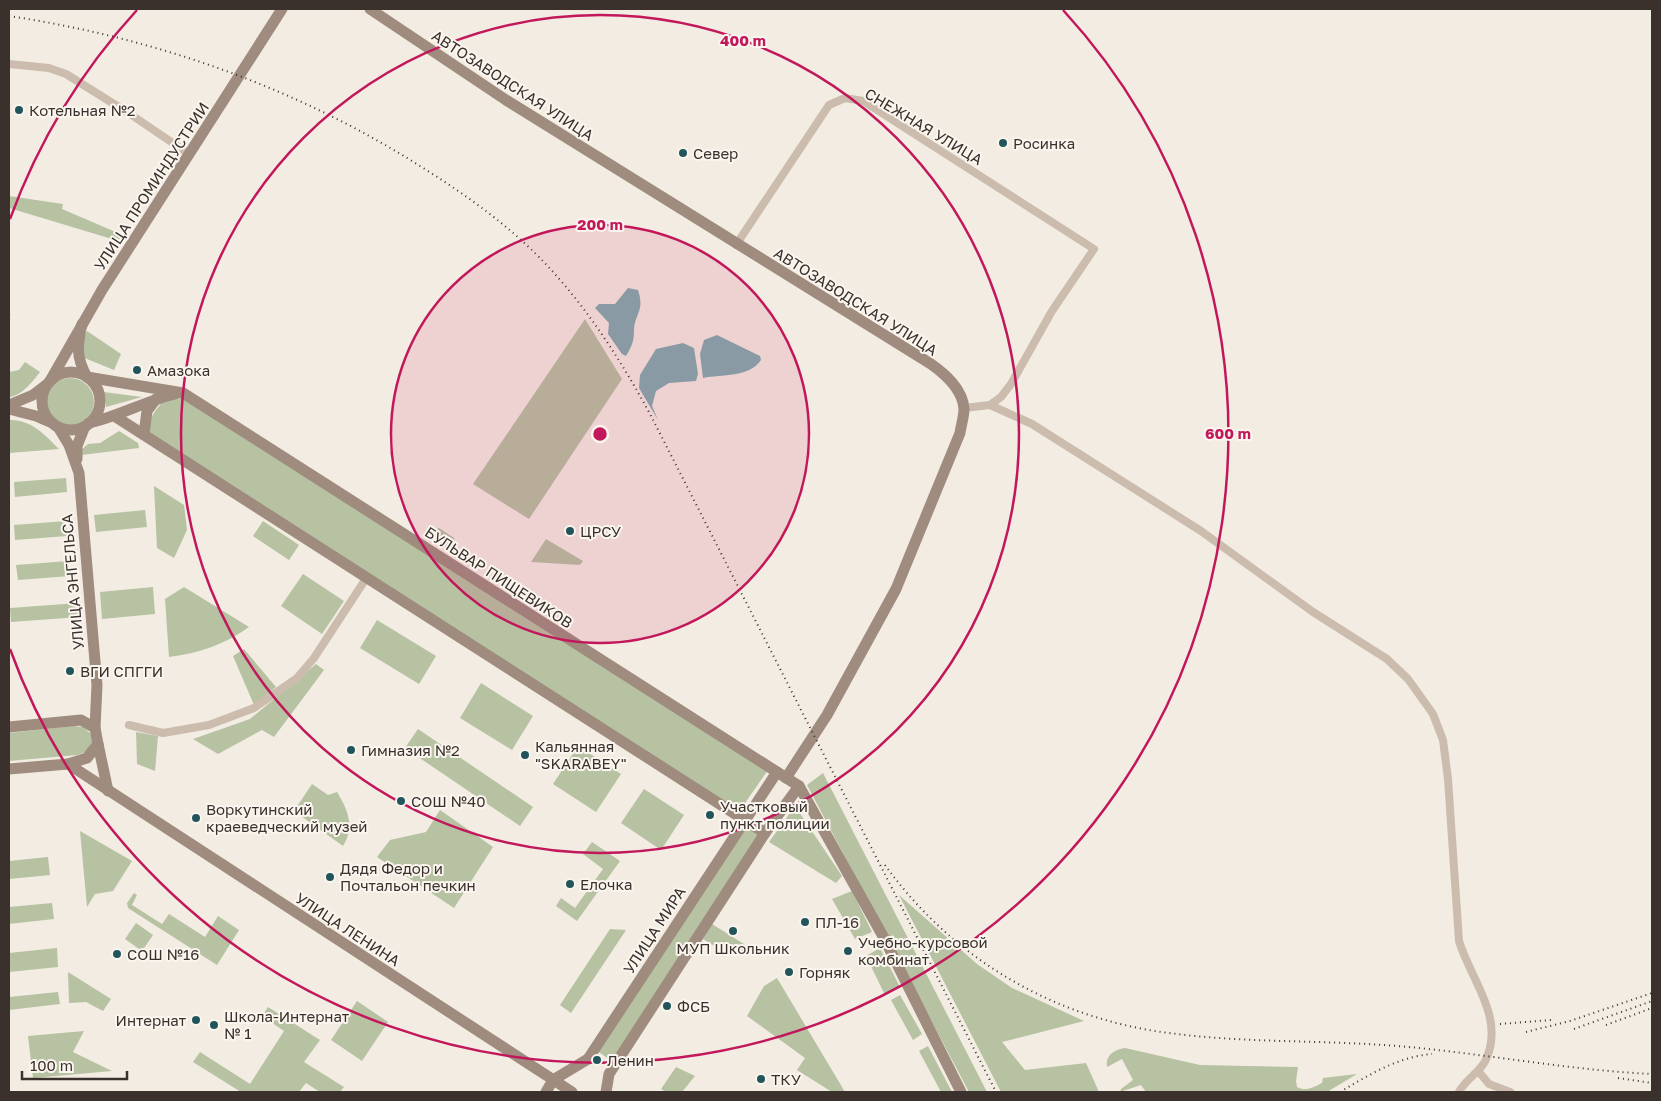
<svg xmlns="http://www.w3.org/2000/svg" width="1661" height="1101" font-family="'Golos Text',sans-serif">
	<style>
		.green { fill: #b6c2a2 }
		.water { fill: #81acaf }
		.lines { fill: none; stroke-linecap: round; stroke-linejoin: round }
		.minor { stroke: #cbbcad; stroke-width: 8 }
		.secondary { stroke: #9f8c7f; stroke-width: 11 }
		.rail { stroke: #3a312c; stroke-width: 2; stroke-dasharray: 1 4; stroke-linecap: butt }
		.ring { fill: none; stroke: #c2185b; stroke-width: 2.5 }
		.poi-dot { fill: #22555b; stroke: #faf5ee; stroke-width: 2 }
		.labels { text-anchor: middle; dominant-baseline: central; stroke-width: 4; stroke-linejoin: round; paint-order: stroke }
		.street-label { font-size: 15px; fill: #3a312c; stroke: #faf5ee }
		.poi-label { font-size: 15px; fill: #3a312c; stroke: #faf5ee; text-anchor: start }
		.centre { fill: #c2185b; stroke: #faf5ee; stroke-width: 2.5 }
		.ring-label { font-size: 15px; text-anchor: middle; font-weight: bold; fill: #c2185b; stroke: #faf5ee; stroke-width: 4; stroke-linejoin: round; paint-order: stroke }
	</style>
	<rect width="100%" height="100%" fill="#f3ece2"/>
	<g class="green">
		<polygon points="9,196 63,204 62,209 125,236 122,242 9,208"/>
		<polygon points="585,319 622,379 529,519 473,484"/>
		<polygon points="87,331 121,354 114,370 82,357 78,345"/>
		<path d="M25,362L40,372C33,381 22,396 9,397V372L19,370Z"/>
		<circle cx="70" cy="402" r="24"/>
		<polygon points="104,392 142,397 106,407"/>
		<path d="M182,398L768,770L738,813L151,435C146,420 155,411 164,400Z"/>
		<path d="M9,420C31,419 45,435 59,449L9,453Z"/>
		<polygon points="119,431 138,443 139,448 81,455 81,450 88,444 100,443"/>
		<polygon points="66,478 67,492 15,497 14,482"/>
		<polygon points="154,486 184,505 187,530 174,558 157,548"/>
		<polygon points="145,510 147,527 96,532 94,515"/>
		<polygon points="66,521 67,536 15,540 14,525"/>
		<polygon points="263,521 299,545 289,560 253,536"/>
		<polygon points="439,528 454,538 456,555 426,534"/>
		<polygon points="546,539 583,561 580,565 531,562"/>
		<polygon points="68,561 70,576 18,580 16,565"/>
		<polygon points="303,574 344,601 322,634 281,606"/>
		<polygon points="153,587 155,614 102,619 100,592"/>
		<path d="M184,587L249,627C224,645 199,653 169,657L165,599Z"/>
		<polygon points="78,603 79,617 11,622 10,608"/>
		<polygon points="377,620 436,656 419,684 360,648"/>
		<polygon points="244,649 276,687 254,705 233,656"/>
		<polygon points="316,664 324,670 274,737 262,730 218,754 193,739 250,719"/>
		<polygon points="481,683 533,716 512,750 460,718"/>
		<polygon points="73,726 83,727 91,734 93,742 86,752 77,755 9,761 9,733"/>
		<polygon points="418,729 533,807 520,826 405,748"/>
		<polygon points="136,732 158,736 155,771 137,764"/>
		<polygon points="578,746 621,774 596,812 553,784"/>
		<polygon points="823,773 987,1092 969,1092 807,785"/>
		<path d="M312,784L328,795L337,792C348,810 355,827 343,846L294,811Z"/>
		<polygon points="644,789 684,815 661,850 621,823"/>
		<polygon points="795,806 842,876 836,883 769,842"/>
		<polygon points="440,810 493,847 454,908 377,857 390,840 426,832"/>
		<polygon points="746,826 760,835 612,1061 597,1051"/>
		<polygon points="80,831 132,861 113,891 95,894 87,907"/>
		<polygon points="592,842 620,861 577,921 556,906 561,898 575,908 603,869 583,854"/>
		<polygon points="48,857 50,875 9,879 9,861"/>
		<polygon points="852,891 872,932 855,939 832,899"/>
		<polygon points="134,893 137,895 132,905 162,924 169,914 205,937 218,916 239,930 217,965 128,908 127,903"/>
		<polygon points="899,895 977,964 1012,988 1084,1021 1002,1042 1025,1070 1086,1063 1099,1092 1001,1092"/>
		<polygon points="52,903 54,919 9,924 9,907"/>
		<polygon points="136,923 153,935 142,951 125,939"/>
		<polygon points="712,924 747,946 740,954 729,955 703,939"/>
		<polygon points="610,929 626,930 571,1013 560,1005"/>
		<polygon points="57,948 58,967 9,972 9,953"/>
		<polygon points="880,948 900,987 885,995 866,956"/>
		<polygon points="68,972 111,999 103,1011 86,1002 69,1003"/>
		<polygon points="777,978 845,1092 832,1092 797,1070 805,1058 747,1016 764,986"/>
		<polygon points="58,992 60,1004 9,1010 9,997"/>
		<polygon points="900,995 922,1034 913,1040 891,1000"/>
		<polygon points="357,1001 388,1022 362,1061 331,1040"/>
		<polygon points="268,1007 320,1040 304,1062 344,1087 340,1092 320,1092 306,1083 299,1092 241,1092 193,1062 200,1052 250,1084 284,1031 262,1016"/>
		<polygon points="84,1031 73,1052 112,1071 33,1078 28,1036"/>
		<polygon points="928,1046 952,1092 941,1092 919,1051"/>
		<path d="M1125,1048L1200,1065L1298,1067L1296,1081L1297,1087C1306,1092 1314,1087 1322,1083L1323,1078L1357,1074L1327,1092H1146L1141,1085L1120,1092L1121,1089L1133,1080L1122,1059L1107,1067C1105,1055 1114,1050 1125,1048Z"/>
		<polygon points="676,1067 695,1076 682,1092 666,1092 661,1089"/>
	</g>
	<g class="water">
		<path d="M628,288L638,290C645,311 635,313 634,330C634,341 632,346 626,356L622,354L608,334L609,323L595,308L599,304H615Z"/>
		<path d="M717,335L760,356L761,360C749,378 722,374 703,378L700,354L704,340Z"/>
		<polygon points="683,343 694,348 698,374 696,381 669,383 656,391 652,406 658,420 639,388 640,375 656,349"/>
	</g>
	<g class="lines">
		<g class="minor">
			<polyline points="9,64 49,68 66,74 130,114 189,154"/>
			<polyline points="736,245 829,105 845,98 863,101 1094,249 1052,311 1011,384 1001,397 990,405 964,408"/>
			<path d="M990,405L1032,424L1201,531L1313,612L1387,659L1408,679L1433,714L1443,740L1448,779L1459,941C1470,978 1504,1016 1487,1057C1482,1072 1466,1078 1459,1092"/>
			<polyline points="129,725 163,733 209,725 254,708 297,678 314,658 367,577"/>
			<polyline points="1479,1072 1489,1084 1510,1092"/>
		</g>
		<g class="secondary">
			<path d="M370,9L506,100L931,364C945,374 963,389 964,409C964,416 961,426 960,433L896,589L827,715L786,778"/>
			<path d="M82,324C77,345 76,358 87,377L183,393L799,786L884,938L961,1092"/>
			<circle cx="71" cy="401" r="29"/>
			<polyline points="50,381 102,290 282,9"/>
			<polyline points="9,405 33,395 46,385"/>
			<polyline points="9,409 36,416 50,422"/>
			<polyline points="116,417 765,833"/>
			<path d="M89,423C120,416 145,401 175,394"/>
			<polyline points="58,427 69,445 79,473 97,685 95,728"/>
			<polyline points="144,434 147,411 156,399"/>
			<polyline points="77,459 77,446 85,426"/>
			<polyline points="9,727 81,720 95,728 98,744 87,758 68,764 9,769"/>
			<polyline points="98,744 108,791"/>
			<polyline points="68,764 572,1092"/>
			<polyline points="546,1092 553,1080 588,1059 777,772"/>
			<polyline points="606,1092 609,1074 765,833 799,786"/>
		</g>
		<g class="rail">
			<path d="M9,16C155,38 295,87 420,166C463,193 503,221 539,257C585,304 619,357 650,414L996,1092"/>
			<polyline points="9,314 10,316"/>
			<path d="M885,865C955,962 1059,1021 1177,1034C1250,1043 1324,1040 1397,1046C1482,1053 1567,1070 1652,1074"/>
			<polyline points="1500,1024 1551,1020"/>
			<polyline points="1606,1025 1652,1008"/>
			<polyline points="1574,1029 1652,1001"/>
			<polyline points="1526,1032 1570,1021 1652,993"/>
			<polyline points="1618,1078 1652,1083"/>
			<path d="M1340,1092C1369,1075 1397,1057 1432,1054"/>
		</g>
	</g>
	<circle cx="600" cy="434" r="209" fill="#c2185b" fill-opacity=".12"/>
	<g class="ring">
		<circle cx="600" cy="434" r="209"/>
		<circle cx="600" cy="434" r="419"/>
		<path d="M10 219A628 628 0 0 1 137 10M1063 10A628 628 0 1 1 10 649"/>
	</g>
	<g class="poi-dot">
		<circle cx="19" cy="110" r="5"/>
		<circle cx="1003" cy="143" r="5"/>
		<circle cx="683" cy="153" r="5"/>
		<circle cx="137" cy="370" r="5"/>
		<circle cx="570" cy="531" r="5"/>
		<circle cx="70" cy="671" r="5"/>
		<circle cx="351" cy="750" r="5"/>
		<circle cx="525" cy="755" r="5"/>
		<circle cx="401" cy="801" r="5"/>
		<circle cx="710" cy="815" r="5"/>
		<circle cx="196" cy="818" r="5"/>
		<circle cx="330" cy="877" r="5"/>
		<circle cx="570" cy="884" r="5"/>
		<circle cx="805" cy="922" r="5"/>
		<circle cx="733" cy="931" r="5"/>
		<circle cx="848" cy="951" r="5"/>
		<circle cx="117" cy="954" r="5"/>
		<circle cx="789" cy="972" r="5"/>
		<circle cx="667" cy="1006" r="5"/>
		<circle cx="196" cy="1020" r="5"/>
		<circle cx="214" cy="1025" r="5"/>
		<circle cx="597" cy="1060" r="5"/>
		<circle cx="761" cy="1079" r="5"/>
	</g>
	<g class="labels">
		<g class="street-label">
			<text transform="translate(513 85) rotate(33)">АВТОЗАВОДСКАЯ УЛИЦА</text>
			<text transform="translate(924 126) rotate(31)">СНЕЖНАЯ УЛИЦА</text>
			<text transform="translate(151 186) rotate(-57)">УЛИЦА ПРОМИНДУСТРИИ</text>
			<text transform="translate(856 301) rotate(32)">АВТОЗАВОДСКАЯ УЛИЦА</text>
			<text transform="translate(499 577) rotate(33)">БУЛЬВАР ПИЩЕВИКОВ</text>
			<text transform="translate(72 582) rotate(-95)">УЛИЦА ЭНГЕЛЬСА</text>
			<text transform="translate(348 929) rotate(33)">УЛИЦА ЛЕНИНА</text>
			<text transform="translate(654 930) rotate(-57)">УЛИЦА МИРА</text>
		</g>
		<g class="poi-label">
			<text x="29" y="110">Котельная №2</text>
			<text x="1013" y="143">Росинка</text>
			<text x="693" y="153">Север</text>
			<text x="147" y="370">Амазока</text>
			<text x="580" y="531">ЦРСУ</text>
			<text x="80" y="671">ВГИ СПГГИ</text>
			<text x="535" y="746">Кальянная<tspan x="535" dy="17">"SKARABEY"</tspan></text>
			<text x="361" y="750">Гимназия №2</text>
			<text x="411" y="801">СОШ №40</text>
			<text x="720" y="806">Участковый<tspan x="720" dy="17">пункт полиции</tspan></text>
			<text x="206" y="809">Воркутинский<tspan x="206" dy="17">краеведческий музей</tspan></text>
			<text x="340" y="868">Дядя Федор и<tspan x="340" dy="17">Почтальон печкин</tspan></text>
			<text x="580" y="884">Елочка</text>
			<text x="815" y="922">ПЛ-16</text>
			<text x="858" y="942">Учебно-курсовой<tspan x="858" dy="17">комбинат</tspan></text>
			<text x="733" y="948" text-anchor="middle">МУП Школьник</text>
			<text x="127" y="954">СОШ №16</text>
			<text x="799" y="972">Горняк</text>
			<text x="677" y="1006">ФСБ</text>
			<text x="224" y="1016">Школа-Интернат<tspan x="224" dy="17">№ 1</tspan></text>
			<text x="186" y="1020" text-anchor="end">Интернат</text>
			<text x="607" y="1060">Ленин</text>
			<text x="771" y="1079">ТКУ</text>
		</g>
	</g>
	<circle cx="600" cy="434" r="8" class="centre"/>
	<g class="ring-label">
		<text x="743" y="46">400 m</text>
		<text x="600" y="230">200 m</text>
		<text x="1228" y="439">600 m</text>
	</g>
	<rect width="1661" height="1101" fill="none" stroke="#3a312c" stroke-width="20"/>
	<path d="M22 1071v8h105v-8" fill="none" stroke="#3a312c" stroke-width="2.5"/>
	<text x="30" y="1071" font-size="15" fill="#3a312c" stroke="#faf5ee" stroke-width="4" paint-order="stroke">100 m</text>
</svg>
